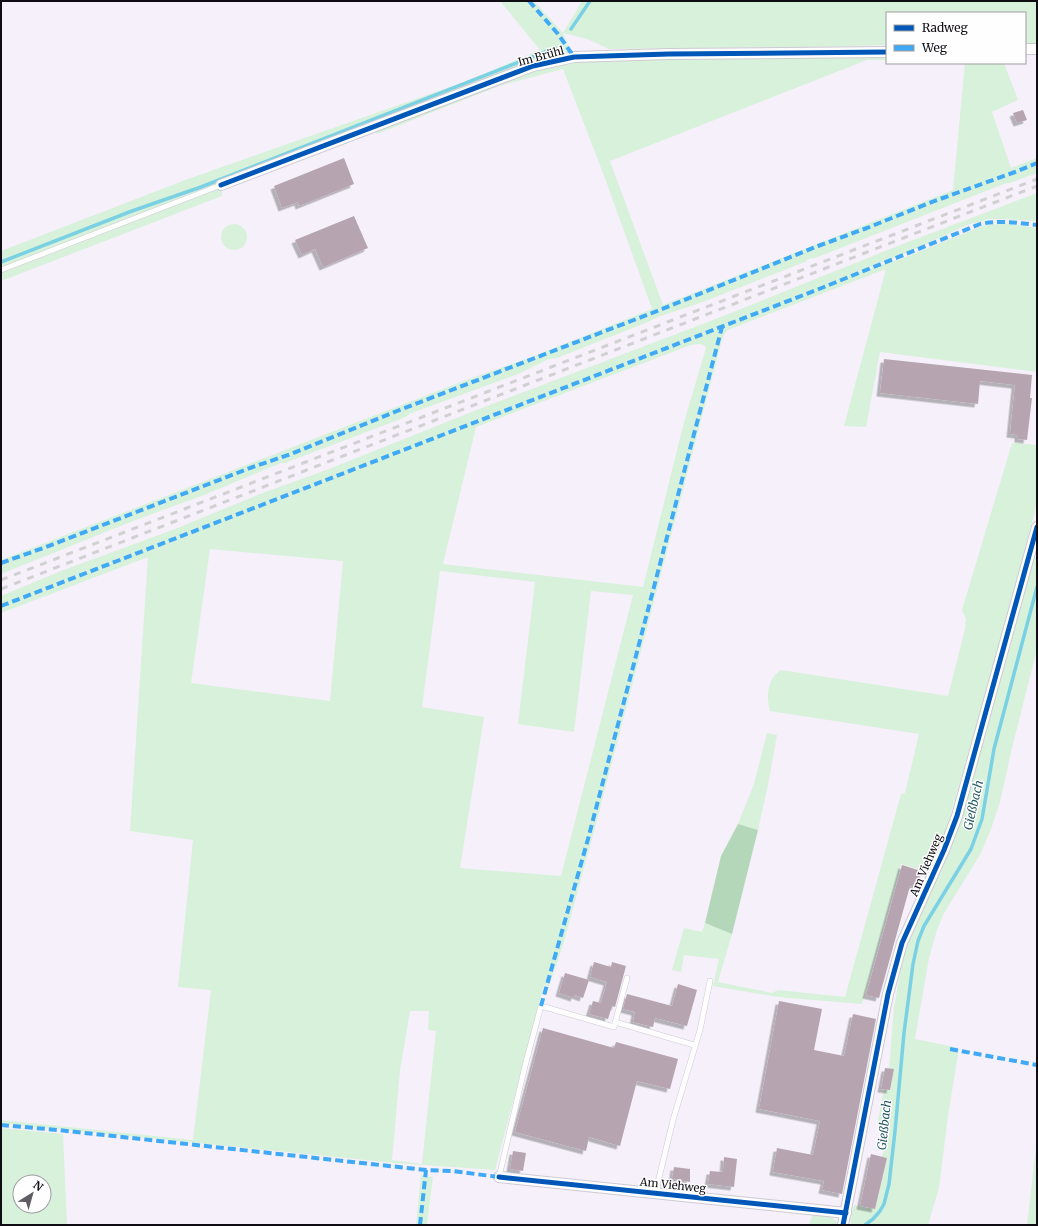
<svg xmlns="http://www.w3.org/2000/svg" width="1038" height="1226" font-family="Merriweather,serif">
	<style>
		.green { fill: #d8f1db; fill-rule: evenodd }
		.forest { fill: #b5d7b9 }
		.lines { fill: none; stroke-linecap: round; stroke-linejoin: round }
		.stream { stroke: #7bd1e4; stroke-width: 3.5 }
		.building { fill: #b6a4b0; filter: url(#shadow) }
		.service-casing { stroke: #cecad2; stroke-width: 6 }
		.minor-casing { stroke: #cecad2; stroke-width: 12 }
		.service { stroke: #fefdfe; stroke-width: 5 }
		.minor { stroke: #fefdfe; stroke-width: 10 }
		.rail { stroke: #d1d1d3; stroke-width: 3; stroke-dasharray: 7 7; stroke-linecap: butt }
		.quiet { stroke: #3fa9f5; stroke-width: 4; stroke-dasharray: 8 4; stroke-linecap: butt }
		.cycleway-casing { stroke: #fefefe; stroke-width: 8 }
		.cycleway { stroke: #0057b8; stroke-width: 5 }
		.labels { text-anchor: middle; dominant-baseline: central; stroke-width: 3; stroke-linejoin: round; paint-order: stroke }
		.street-label { font-size: 11px; fill: #0f0c13; stroke: #fefefe }
		.water-label { font-size: 12px; font-style: italic; fill: #255963; stroke: #fefefe }
	</style>
	<defs>
		<filter id="shadow"><feDropShadow dx="-3.5" dy="3.5" stdDeviation="0" flood-color="#0004"/></filter>
	</defs>
	<rect width="100%" height="100%" fill="#f5f0fa"/>
	<g class="green">
		<polygon points="500,1 534,1 563,33 582,1 1037,1 1037,45 1025,45 1025,13 887,13 887,45 809,47 609,49 587,39 563,33 574,61 599,59 887,55 887,60 867,60 610,161 663,305 953,190 965,63 1004,63 1018,100 992,112 1011,168 1037,158 1037,173 1010,183 1004,184 815,258 808,259 805,262 700,303 658,317 648,322 557,358 549,359 518,374 409,414 406,417 285,463 281,463 204,495 133,521 1,574 1,560 466,380 534,356 652,309 606,181 563,69 499,86 377,134 373,123 221,182 222,196 1,281 1,251 188,179 464,82 540,50"/>
		<path d="M1037,193V221L1003,219H990L967,225L913,250L852,274L901,259L982,226L1004,223L1037,228V372L880,352L866,427L844,426L886,269L728,330L725,333L722,340L592,839L563,945L549,986L544,985L495,1170L395,1163L1,1123V1120L193,1140L211,990L178,987L193,840L130,831L148,557L1,613V596L61,571L175,529L260,494L329,469L474,411L721,317L900,245ZM699,344L704,345L706,348L684,422L643,587L443,564L476,427L691,345ZM210,549L343,561L330,701L191,683ZM440,571L535,582L518,724L574,732L591,591L633,595L561,876L460,868L484,717L422,707ZM410,1011H429L428,1030L436,1031L422,1164L392,1160L400,1070Z"/>
		<circle cx="234" cy="237" r="13"/>
		<path d="M1012,443L1037,445V504L997,653L949,820L939,849L929,872L901,864L862,1004L778,997L713,986L719,959L684,955L681,972L672,970L684,928L702,932L705,923L732,934L718,982L772,993L778,990L845,997L901,794L905,793L919,734L770,711C766,696 767,679 781,670L948,696L965,629L966,619L962,610Z"/>
		<polygon points="1037,542 1037,649 1012,748 1000,802 991,829 981,853 943,915 937,930 929,958 915,1039 959,1048 948,1116 939,1188 928,1225 851,1225 851,1221 850,1221 854,1205 875,1209 887,1158 882,1157 888,1130 877,1125 884,1089 890,1090 894,1070 889,1069 894,1007 902,962 910,935 932,891 944,863 963,813"/>
		<polygon points="767,733 777,735 768,785 758,830 738,824 754,784"/>
		<path d="M1,1128L63,1134L67,1225H1ZM20,1182H44V1206H20Z"/>
		<polygon points="1037,1139 1037,1225 1027,1225"/>
		<polygon points="421,1175 433,1177 427,1225 416,1225"/>
		<polygon points="813,1213 831,1217 838,1223 837,1225 809,1225"/>
	</g>
	<polygon class="forest" points="738,824 758,830 732,934 705,923 721,856"/>
	<g class="lines">
		<g class="stream">
			<polyline points="571,29 590,1"/>
			<polyline points="1,262 132,211 201,187 555,48"/>
			<polyline points="865,1225 873,1219 880,1211 884,1204 889,1184 895,1131 904,1033 913,964 918,941 924,926 971,849 982,819 994,749 1037,587"/>
		</g>
	</g>
	<g class="building">
		<polygon points="1023,110 1027,120 1017,123 1013,113"/>
		<polygon points="344,158 354,184 299,206 298,202 282,208 274,186"/>
		<polygon points="354,216 368,248 323,267 315,249 302,255 295,240"/>
		<polygon points="884,359 1032,375 1030,398 1032,398 1027,440 1018,439 1018,435 1010,434 1015,385 980,381 978,404 880,393"/>
		<polygon points="902,865 921,871 917,887 910,886 879,998 866,995"/>
		<polygon points="594,962 611,967 612,962 626,966 615,1007 612,1006 608,1019 589,1014 593,1001 601,1003 607,982 590,977"/>
		<polygon points="565,973 589,980 583,998 575,995 574,998 559,993"/>
		<polygon points="678,984 697,990 687,1026 655,1018 653,1027 633,1022 635,1012 623,1009 627,994 672,1006"/>
		<polygon points="779,1001 822,1009 814,1050 844,1056 853,1014 876,1019 842,1194 822,1190 824,1181 773,1172 777,1148 813,1155 820,1121 759,1109"/>
		<polygon points="543,1028 614,1048 616,1042 678,1059 670,1089 637,1081 620,1146 589,1137 586,1151 515,1132"/>
		<polygon points="885,1068 894,1069 890,1090 881,1089"/>
		<polygon points="513,1151 526,1153 523,1171 510,1169"/>
		<polygon points="871,1154 887,1158 875,1209 860,1206"/>
		<polygon points="724,1157 737,1159 734,1187 708,1184 710,1171 723,1172"/>
		<polygon points="674,1167 690,1169 690,1182 672,1179"/>
	</g>
	<g class="lines">
		<g class="service-casing">
			<g id="service">
				<polyline points="1,270 221,185"/>
				<polyline points="615,1022 694,1045"/>
				<polyline points="499,1177 525,1066 541,1006 614,1027 627,978"/>
				<polyline points="657,1193 658,1182 673,1120 700,1030 710,981"/>
			</g>
		</g>
		<g class="minor-casing">
			<g id="minor">
				<polyline points="1025,49 1037,49"/>
				<polyline points="221,185 533,66 574,57 669,54 887,52"/>
				<polyline points="499,1177 846,1213"/>
				<polyline points="843,1225 888,994 902,943 944,850 957,816 1037,527"/>
			</g>
		</g>
		<use href="#service" class="service"/>
		<use href="#minor" class="minor"/>
		<g class="rail">
			<polyline points="1,580 1037,179"/>
			<polyline points="1,589 1037,186"/>
		</g>
		<g class="quiet">
			<polyline points="529,1 558,34 574,57"/>
			<polyline points="1,563 46,547 250,468 291,454 397,411 652,313 818,246 867,228 929,203 1015,172 1037,163"/>
			<path d="M1,606L819,289L980,224C1000,220 1018,223 1037,225"/>
			<polyline points="541,1006 588,839 722,327"/>
			<polyline points="950,1049 1037,1065"/>
			<polyline points="1,1125 58,1130 426,1170 452,1171 499,1177"/>
			<polyline points="420,1225 426,1170"/>
		</g>
		<g class="cycleway-casing">
			<g id="cycleway">
				<polyline points="221,185 533,66 574,57 669,54 887,52"/>
				<polyline points="499,1177 846,1213"/>
				<polyline points="843,1225 888,994 902,943 944,850 957,816 1037,527"/>
			</g>
		</g>
		<use href="#cycleway" class="cycleway"/>
	</g>
	<g class="labels">
		<g class="street-label">
			<text transform="translate(541 56) rotate(-15)">Im Brühl</text>
			<text transform="translate(926 865) rotate(-67)">Am Viehweg</text>
			<text transform="translate(673 1185) rotate(6)">Am Viehweg</text>
		</g>
		<g class="water-label">
			<text transform="translate(973 805) rotate(-77)">Gießbach</text>
			<text transform="translate(884 1125) rotate(-84)">Gießbach</text>
		</g>
	</g>
	<rect width="1038" height="1226" fill="none" stroke="#0f0c13" stroke-width="4"/>
	<rect x="886" y="12" width="140" height="52" fill="#fefefe" stroke="#9e9da0"/>
	<rect x="894" y="25" width="20" height="6" fill="#0057b8" stroke="#9e9da0"/>
	<text x="922" y="32" font-size="12" fill="#0f0c13">Radweg</text>
	<rect x="894" y="45" width="20" height="6" fill="#3fa9f5" stroke="#9e9da0"/>
	<text x="922" y="52" font-size="12" fill="#0f0c13">Weg</text>
	<g transform="translate(32 1194) rotate(37)"><circle r="19" fill="#fefefe" stroke="#9e9da0"/>
	<path d="M0-3L7 15L0 10L-7 15Z" fill="#605c64"/>
	<text y="-6" font-size="11" font-weight="bold" text-anchor="middle" fill="#0f0c13">N</text>
	</g>
</svg>
